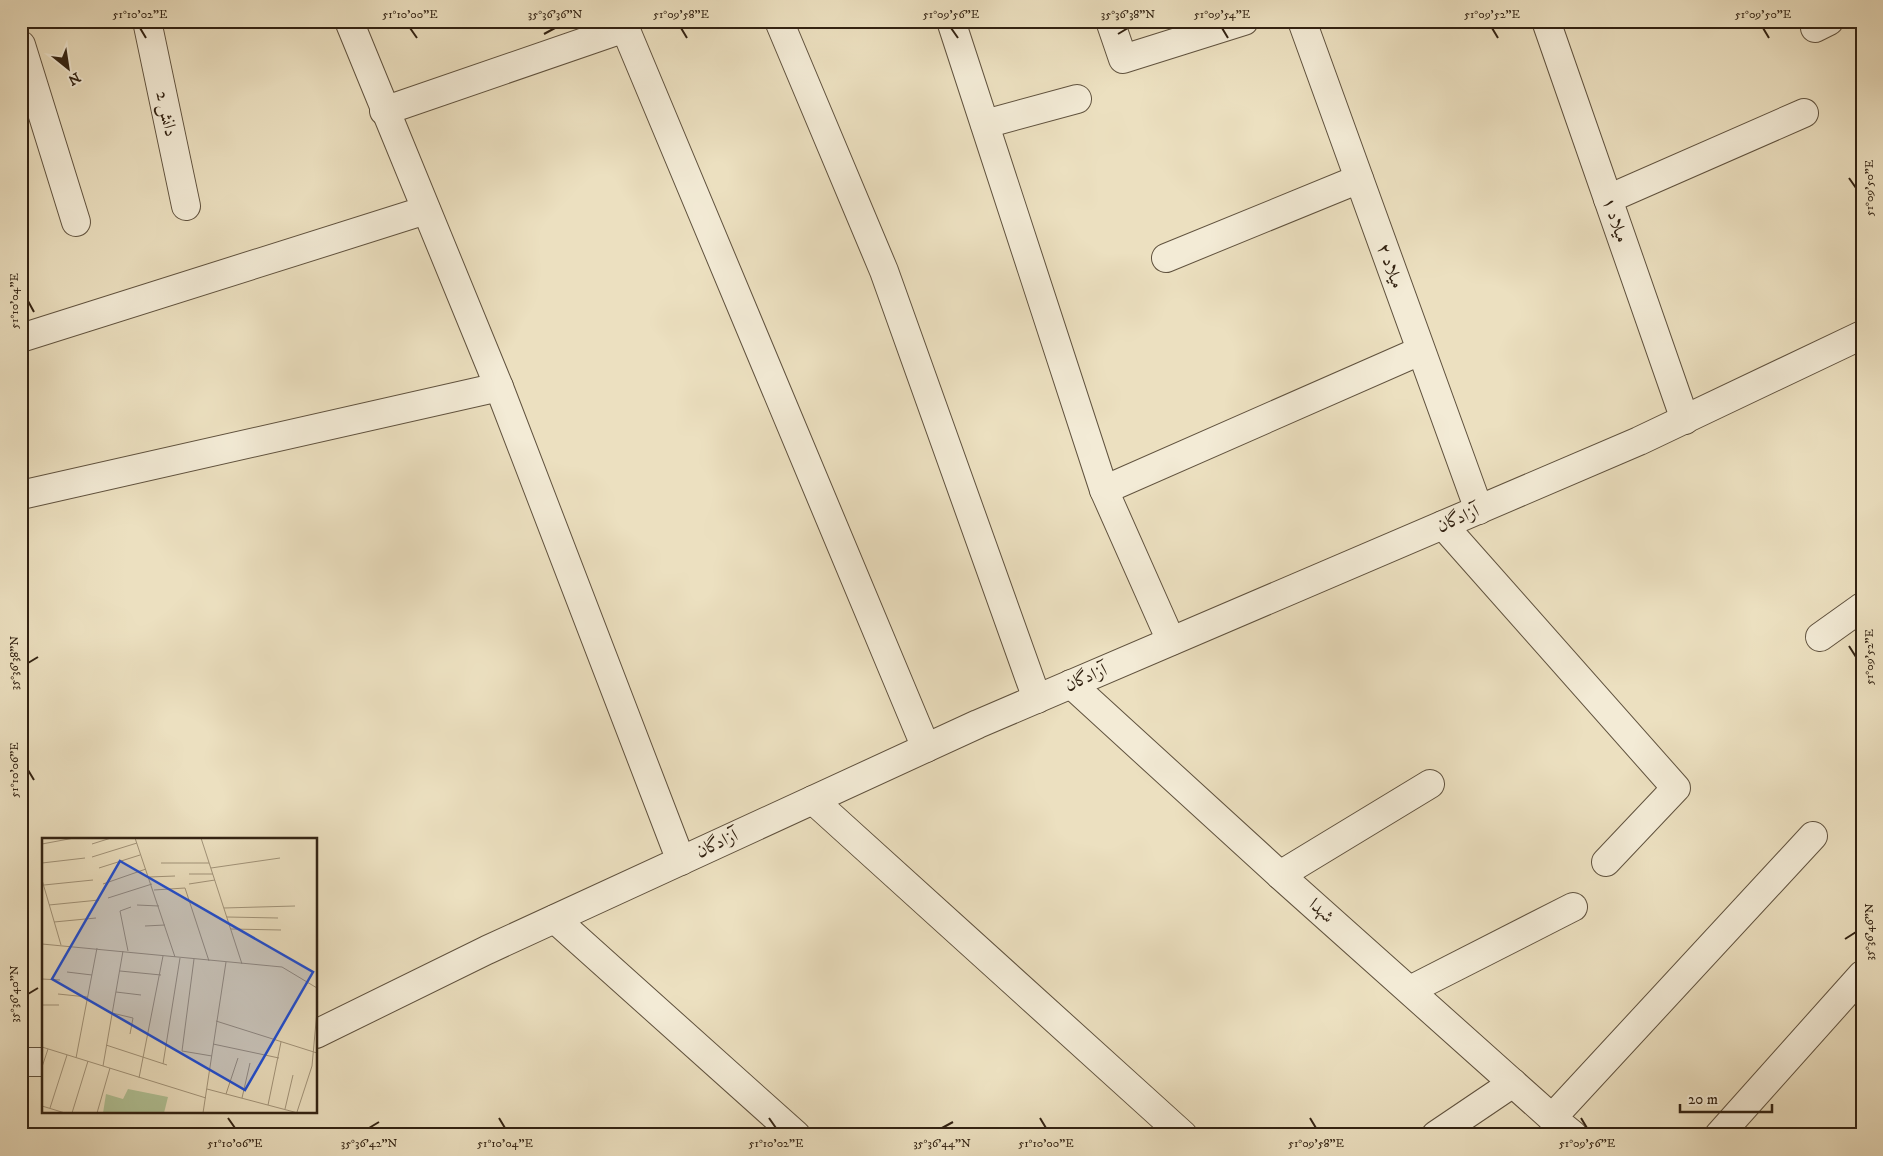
<svg xmlns="http://www.w3.org/2000/svg" width="1883" height="1156" font-family="'IM FELL DW Pica',Amiri,serif">
	<style>
		.lines { fill: none; stroke-linecap: round; stroke-linejoin: round }
		.minor-casing { stroke: #60523e; stroke-width: 30 }
		.minor { stroke: #f3ebd6; stroke-width: 28 }
		.ticks { fill: none; stroke: #322212; stroke-width: 2 }
		.labels { text-anchor: middle; dominant-baseline: central; stroke-width: 4; stroke-linejoin: round; paint-order: stroke }
		.street-label { font-size: 18px; fill: #322212; stroke: #f3ebd6 }
		.inset-road { fill: none; stroke: #a2947a; stroke-width: 1 }
		.view { fill: #1d4ed8; fill-opacity: 0.15; stroke: #1d4ed8; stroke-width: 2.5 }
		.inset-edge { fill: none; stroke: #322212; stroke-width: 2.5 }
		.neatline { fill: none; stroke: #322212; stroke-width: 2 }
		.ticks-label { font-size: 12px; text-anchor: middle; fill: #322212 }
	</style>
	<rect width="100%" height="100%" fill="#ece0c0"/>
	<filter id="stains"><feTurbulence type="fractalNoise" baseFrequency=".004" numOctaves="4"/><feColorMatrix values="0 0 0 0 .2 0 0 0 0 .09 0 0 0 0 .02 0 0 0 .5 -.17"/></filter>
	<radialGradient id="worn" r=".72"><stop offset=".6" stop-color="#630" stop-opacity="0"/><stop offset="1" stop-color="#630" stop-opacity=".3"/></radialGradient>
	<g class="lines">
		<g class="minor-casing">
			<g id="minor">
				<polyline points="147,21 186,206"/>
				<polyline points="349,21 499,387 681,861"/>
				<polyline points="779,21 884,271 1037,699"/>
				<polyline points="951,21 1104,490 1171,641"/>
				<polyline points="1110,21 1123,59 1244,21"/>
				<polyline points="1302,21 1479,510"/>
				<polyline points="1546,21 1685,420"/>
				<polyline points="1815,28 1829,21"/>
				<polyline points="21,45 76,222"/>
				<polyline points="384,111 625,28 926,748"/>
				<polyline points="985,124 1077,99"/>
				<polyline points="1608,199 1804,113"/>
				<polyline points="1166,258 1359,179"/>
				<polyline points="21,338 426,210"/>
				<polyline points="1104,490 1420,351"/>
				<polyline points="21,495 499,387"/>
				<polyline points="1443,525 1676,788 1606,862"/>
				<polyline points="1820,637 1862,607"/>
				<polyline points="1071,684 1280,875 1552,1118 1573,1135"/>
				<polyline points="813,800 1183,1135"/>
				<polyline points="1280,875 1430,784"/>
				<polyline points="555,919 796,1135"/>
				<polyline points="1410,990 1573,907"/>
				<polyline points="316,1034 487,950 978,724 1639,441 1862,335"/>
				<polyline points="21,1062 44,1062"/>
				<polyline points="1552,1118 1813,836"/>
				<polyline points="1436,1135 1513,1083"/>
				<polyline points="1719,1135 1862,975"/>
			</g>
		</g>
		<use href="#minor" class="minor"/>
	</g>
	<path class="ticks" d="M140,28L146,38M410,28L417,38M681,28L687,38M951,28L958,38M1222,28L1228,38M1492,28L1498,38M1763,28L1769,38M544,34L555,28M1118,34L1128,28M1849,178L1856,188M28,301L34,312M1849,646L1856,657M28,663L38,657M28,770L34,780M1845,939L1856,932M28,994L38,988M228,1118L235,1128M499,1118L505,1128M769,1118L776,1128M1040,1118L1046,1128M1310,1118L1316,1128M1581,1118L1587,1128M369,1128L379,1122M942,1128L953,1122"/>
	<g class="labels">
		<g class="street-label">
			<text transform="translate(166 114) rotate(78)">دانش 2</text>
			<text transform="translate(1615 220) rotate(71)">میلاد ۱</text>
			<text transform="translate(1390 266) rotate(70)">میلاد ۲</text>
			<text transform="translate(1458 519) rotate(-23)">آزادگان</text>
			<text transform="translate(1086 678) rotate(-23)">آزادگان</text>
			<text transform="translate(717 844) rotate(-25)">آزادگان</text>
			<text transform="translate(1321 911) rotate(42)">شهدا</text>
		</g>
	</g>
	<g transform="translate(42 838)">
		<rect width="275" height="275" fill="#ece0c0"/>
		<path d="M86,251L126,259L122,275H61L64,256L81,261Z" fill="#b1c397"/>
		<path class="inset-road" d="M93,0L133,119M159,0L200,126M0,6L32,0M50,6L69,0M50,19L95,5M0,25L43,20M119,25H167M57,30L98,17M169,30L238,20M147,36H171M107,39L133,38M0,42L19,107M61,46L104,31M147,46L173,42M2,47L51,42M112,52L143,50L167,123M66,60L110,46M7,67L57,62M95,67L117,68M182,70L253,68M185,79L236,80M12,84L54,80M103,88L123,87M189,91L239,92M0,106L240,129L275,150M86,113L78,73L89,69M152,121L140,213L170,218M78,133L119,137M25,134L50,137M0,141L18,142M74,154L99,157M16,156L45,159M0,167H17M70,175L91,180L88,196M174,183L275,215M171,206L237,220M64,207L125,227M0,209L164,260M34,220L55,110M121,226L138,120M61,228L81,113M0,229L6,211M97,240L121,118M165,251L256,275M184,256L196,220M200,260L208,225M226,267L239,204M0,268L23,275M8,270L25,217M243,271L251,237M255,274L270,228L275,173M30,275L46,223M55,275L68,230M161,275L184,124"/>
		<path class="view" d="M78,23L271,134L203,252L10,141Z"/>
		<rect width="275" height="275" class="inset-edge"/>
	</g>
	<rect width="1883" height="1156" fill="none" stroke="#ece0c0" stroke-width="55"/>
	<g transform="translate(68 68) rotate(150)" stroke="#f3ebd6" stroke-width="4" paint-order="stroke">
	<path d="M0-4L9 19L0 12L-9 19Z" fill="#322212"/>
	<text y="-8" font-size="14" font-weight="bold" text-anchor="middle" fill="#322212">N</text>
	</g>
	<path d="M1680 1104v8h92v-8" fill="none" stroke="#322212" stroke-width="2.5"/>
	<text x="1688" y="1104" font-size="15" fill="#322212" stroke="#f3ebd6" stroke-width="4" paint-order="stroke">20 m</text>
	<rect x="28" y="28" width="1828" height="1100" class="neatline"/>
	<g class="ticks-label">
		<text x="140" y="18">51°10'02"E</text>
		<text x="410" y="18">51°10'00"E</text>
		<text x="555" y="18">35°36'36"N</text>
		<text x="681" y="18">51°09'58"E</text>
		<text x="951" y="18">51°09'56"E</text>
		<text x="1128" y="18">35°36'38"N</text>
		<text x="1222" y="18">51°09'54"E</text>
		<text x="1492" y="18">51°09'52"E</text>
		<text x="1763" y="18">51°09'50"E</text>
		<text transform="translate(1869 188) rotate(-90)" y="4">51°09'50"E</text>
		<text transform="translate(14 301) rotate(-90)" y="4">51°10'04"E</text>
		<text transform="translate(1869 657) rotate(-90)" y="4">51°09'52"E</text>
		<text transform="translate(14 663) rotate(-90)" y="4">35°36'38"N</text>
		<text transform="translate(14 770) rotate(-90)" y="4">51°10'06"E</text>
		<text transform="translate(1869 932) rotate(-90)" y="4">35°36'46"N</text>
		<text transform="translate(14 994) rotate(-90)" y="4">35°36'40"N</text>
		<text x="235" y="1147">51°10'06"E</text>
		<text x="369" y="1147">35°36'42"N</text>
		<text x="505" y="1147">51°10'04"E</text>
		<text x="776" y="1147">51°10'02"E</text>
		<text x="942" y="1147">35°36'44"N</text>
		<text x="1046" y="1147">51°10'00"E</text>
		<text x="1316" y="1147">51°09'58"E</text>
		<text x="1587" y="1147">51°09'56"E</text>
	</g>
	<rect width="100%" height="100%" filter="url(#stains)"/>
	<rect width="100%" height="100%" fill="url(#worn)"/>
</svg>
